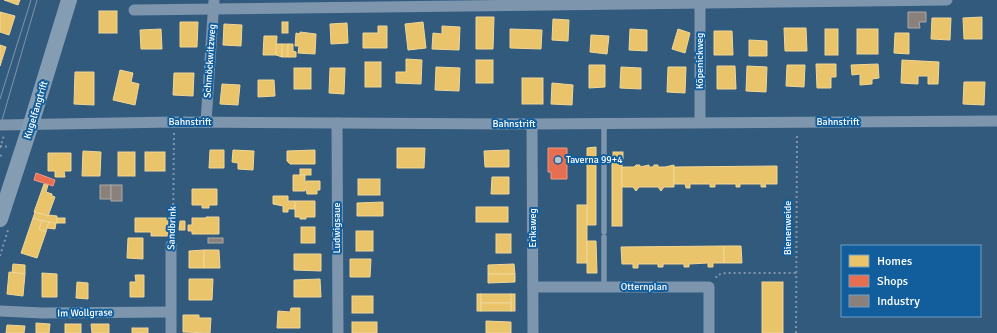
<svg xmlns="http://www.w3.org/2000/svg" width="997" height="333" font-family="Signika,sans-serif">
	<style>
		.homes { fill: #e9c46a; stroke: #f0d697 }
		.shops { fill: #e76f51; stroke: #ee9a85 }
		.industry { fill: #8a817c; stroke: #ada7a3 }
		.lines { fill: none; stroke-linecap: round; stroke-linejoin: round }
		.path { stroke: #7d96ae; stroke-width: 2; stroke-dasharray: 2 3; stroke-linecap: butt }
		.lane { stroke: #7d96ae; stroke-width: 5.5 }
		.street { stroke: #7d96ae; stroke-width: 11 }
		.secondary { stroke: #849db2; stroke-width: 16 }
		.tram { stroke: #7d96ac; stroke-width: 1 }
		.poi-dot { fill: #b7c5d1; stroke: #125e9c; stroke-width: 1.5 }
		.labels { text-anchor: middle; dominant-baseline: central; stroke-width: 4; stroke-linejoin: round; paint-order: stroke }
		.street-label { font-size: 10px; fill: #fff; stroke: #125e9c }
		.poi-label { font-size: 10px; fill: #fff; stroke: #125e9c; text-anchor: start }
	</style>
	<rect width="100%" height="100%" fill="#325a7c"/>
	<g class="homes">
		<polygon points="4,0 20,0 18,5"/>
		<rect x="99" y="11" width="18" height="22"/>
		<polygon points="0,12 15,16 9,35 0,32"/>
		<polygon points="476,17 494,17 493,49 476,49"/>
		<polygon points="982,17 982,39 964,39 963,18"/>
		<polygon points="932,18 951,18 950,40 931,39"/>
		<polygon points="553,19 569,20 568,41 552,40"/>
		<polygon points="180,22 198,22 197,47 180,47"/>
		<rect x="282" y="22" width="6" height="11"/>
		<polygon points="423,22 426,48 408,50 405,24"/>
		<polygon points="347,23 348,43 331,44 330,24"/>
		<polygon points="224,24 242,25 241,46 223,45"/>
		<polygon points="378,26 387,26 387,48 363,48 363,33 378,33"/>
		<polygon points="442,26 460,27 459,50 432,49 433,33 442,34"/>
		<polygon points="784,28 806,28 807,51 785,51"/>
		<polygon points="161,29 162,49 141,49 140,30"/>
		<polygon points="510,29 542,30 541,49 510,48"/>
		<polygon points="630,29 647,30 647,51 629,50"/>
		<polygon points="678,29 690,33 685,53 672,49"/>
		<rect x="825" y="29" width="13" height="26"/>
		<rect x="857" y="29" width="21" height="25"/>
		<polygon points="714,31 732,31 733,55 714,55"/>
		<polygon points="300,32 316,34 315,54 298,53 299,46 295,46 296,33 300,34"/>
		<polygon points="895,33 909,33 909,54 894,53"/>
		<polygon points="591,35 609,36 607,54 590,52"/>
		<polygon points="264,36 277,36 276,55 263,55"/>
		<polygon points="749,40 767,41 767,56 749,56"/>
		<polygon points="276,44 282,44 282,57 276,55"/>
		<rect x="282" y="44" width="6" height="13"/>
		<polygon points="288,44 293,44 293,51 296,52 296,57 288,57"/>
		<polygon points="0,45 6,47 0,66"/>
		<polygon points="406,59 422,60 421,84 396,83 396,72 406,72"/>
		<rect x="476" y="60" width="17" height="23"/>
		<polygon points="902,60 939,62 938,84 928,84 928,76 918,76 918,84 901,83"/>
		<rect x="365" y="62" width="16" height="25"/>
		<polygon points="816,64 836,64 836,77 831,77 831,88 817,88"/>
		<polygon points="878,64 879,78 872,79 872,84 860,85 860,74 852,75 851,65"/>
		<polygon points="589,65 605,65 605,87 589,88"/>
		<polygon points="787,65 805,65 804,87 786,86"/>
		<polygon points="717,66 735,66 736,89 717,89"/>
		<polygon points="747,66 767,67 766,92 746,91"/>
		<polygon points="436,67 460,68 459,91 435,90"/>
		<polygon points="621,67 641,68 641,89 620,88"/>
		<polygon points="668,67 686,67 685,93 667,92"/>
		<rect x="294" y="68" width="17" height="21"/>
		<polygon points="330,68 345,68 344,94 329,93"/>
		<polygon points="120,70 133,73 131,82 139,84 135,105 113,100"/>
		<polygon points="75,72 94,72 94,105 74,104"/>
		<polygon points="174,73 194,73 193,96 173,95"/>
		<rect x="522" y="78" width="21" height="26"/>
		<polygon points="258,80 274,80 275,96 258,97"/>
		<polygon points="964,82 985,82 984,105 963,104"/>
		<polygon points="552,83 573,85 572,105 551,104"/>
		<polygon points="222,84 240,85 238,105 220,104"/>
		<polygon points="596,147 596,225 587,225 587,148"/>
		<polygon points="397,148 425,148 424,168 397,168"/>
		<polygon points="210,150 224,150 224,168 209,168"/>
		<polygon points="233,150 254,151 253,170 238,169 238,163 232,162"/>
		<polygon points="315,150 315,164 290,164 287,161 287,151"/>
		<polygon points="509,150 509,167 485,167 484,151"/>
		<polygon points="83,151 101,152 100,176 82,176"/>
		<rect x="118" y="152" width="17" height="24"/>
		<rect x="145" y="152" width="20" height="19"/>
		<rect x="613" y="152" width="10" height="11"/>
		<polygon points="48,153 71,153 71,171 64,171 65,177 55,177 55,171 48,171"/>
		<rect x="612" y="163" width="10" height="63"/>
		<polygon points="636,165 640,165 640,167 649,165 649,167 653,167 654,165 658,165 658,167 665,167 674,165 674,187 664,187 661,191 658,187 639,187 636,191 633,187 622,187 622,167 634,167"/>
		<polygon points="777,166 777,184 765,184 766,187 761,187 761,184 740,184 740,187 736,187 736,184 715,184 715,187 710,187 710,184 690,184 690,188 686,188 685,184 674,184 674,167"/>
		<rect x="300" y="169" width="11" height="6"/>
		<polygon points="293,175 305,175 305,183 306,183 306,181 320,181 320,190 317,190 317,194 307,194 306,189 305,189 305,191 293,191"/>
		<polygon points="492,177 509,177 509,194 491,194"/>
		<rect x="358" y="179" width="22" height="16"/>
		<polygon points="44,184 48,185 46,192 52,194 52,196 55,197 48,216 34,212"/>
		<polygon points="192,189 217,189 217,205 209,205 209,208 202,208 202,205 192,205"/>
		<polygon points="273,196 288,196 288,201 295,201 295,209 288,209 288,212 283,212 283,206 273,204"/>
		<polygon points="295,201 315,201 315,217 306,217 306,219 300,219 300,217 295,217"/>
		<polygon points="383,202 383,216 357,216 357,203"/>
		<rect x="577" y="205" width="10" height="58"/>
		<rect x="476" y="207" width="32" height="15"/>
		<polygon points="35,212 48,216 49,215 57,216 57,223 48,222 33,218"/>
		<polygon points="206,217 219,217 219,234 192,234 192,231 188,231 188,225 192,225 192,218 206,218"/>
		<polygon points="33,218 42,221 39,229 46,232 37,258 21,253"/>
		<rect x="57" y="218" width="8" height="5"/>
		<polygon points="135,218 168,218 168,236 151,236 151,232 135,232"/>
		<polygon points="42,221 49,222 46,232 39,229"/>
		<polygon points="180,221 185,221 185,230 179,230"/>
		<polygon points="49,222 56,223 55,229 47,228"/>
		<rect x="301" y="227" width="14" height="16"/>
		<rect x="356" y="231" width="17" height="20"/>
		<rect x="496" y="234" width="15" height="19"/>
		<polygon points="128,238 143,238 143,259 127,258"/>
		<polygon points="587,241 596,241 597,273 587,273"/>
		<polygon points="724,246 724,263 713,263 713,267 708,267 708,263 689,264 689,267 684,267 684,264 663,264 663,267 658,267 658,264 638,264 638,268 633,268 633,264 622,264 621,247"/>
		<polygon points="724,246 741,246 742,263 724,263"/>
		<polygon points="204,250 204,268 189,268 189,251"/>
		<polygon points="204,250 219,250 220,268 204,268"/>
		<polygon points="294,254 321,254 321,271 294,270"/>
		<polygon points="350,259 371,259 370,277 350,277"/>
		<polygon points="13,264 25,265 25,274 12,273"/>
		<polygon points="514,264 515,274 488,274 488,265"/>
		<polygon points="9,272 25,274 23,296 7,294"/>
		<polygon points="42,273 57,274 57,297 42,297"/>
		<polygon points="488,274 515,274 515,282 488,283"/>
		<polygon points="135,275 144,275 144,297 130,297 130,282 136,282"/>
		<polygon points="189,279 213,279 212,300 189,300"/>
		<polygon points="320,279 321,297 294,297 294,280"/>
		<polygon points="77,282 88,283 88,299 76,298"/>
		<rect x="762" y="282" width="21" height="51"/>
		<rect x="477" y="294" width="4" height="17"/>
		<rect x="481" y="294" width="30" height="9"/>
		<rect x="511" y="294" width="4" height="17"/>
		<rect x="352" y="296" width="21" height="17"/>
		<rect x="481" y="303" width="30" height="8"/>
		<polygon points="291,308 300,308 300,328 277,328 278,311 290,312"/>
		<polygon points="183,315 199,315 199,318 211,318 210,333 183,332"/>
		<polygon points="486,321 511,322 511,333 486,333"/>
		<rect x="352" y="322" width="25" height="11"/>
		<polygon points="36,323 50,324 49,333 36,333"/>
		<rect x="65" y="324" width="16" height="9"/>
		<polygon points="91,324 109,324 109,333 92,333"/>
		<polygon points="7,325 25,326 24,333 6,333"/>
		<rect x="132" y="328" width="16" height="5"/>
	</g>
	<g class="shops">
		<polygon points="548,148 567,148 567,179 551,179 551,172 548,172"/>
		<polygon points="36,173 55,180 53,186 34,180"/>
	</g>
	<g class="industry">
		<polygon points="908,12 926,12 926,22 919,22 920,28 908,28"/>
		<rect x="100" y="185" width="11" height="14"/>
		<rect x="111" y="185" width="11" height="16"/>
		<rect x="208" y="238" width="15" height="5"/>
	</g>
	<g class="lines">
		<g class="path">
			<polyline points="0,146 10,147"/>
			<polyline points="0,148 4,135"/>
			<polyline points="0,155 1,156 0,159"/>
			<polyline points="173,235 174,133"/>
			<polyline points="0,256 8,230"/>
			<polyline points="716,278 717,275 726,273 796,273"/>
			<polyline points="796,333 797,134"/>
		</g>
		<g class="lane">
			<polyline points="604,123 604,232"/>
			<polyline points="604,237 604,287"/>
		</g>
		<g class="street">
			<polyline points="700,0 700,122"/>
			<polyline points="134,10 947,0"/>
			<polyline points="206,122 214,0"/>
			<polyline points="337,123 338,333"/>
			<polyline points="532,124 533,333"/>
			<polyline points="0,125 174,122 532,124 997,121"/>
			<polyline points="533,287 709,287 709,333"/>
			<polyline points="0,311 43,313 170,312"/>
			<polyline points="171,333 171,245"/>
		</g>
		<polyline class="secondary" points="0,219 31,124 69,0"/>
		<g class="tram">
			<polyline points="0,99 31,0"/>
			<polyline points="0,127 37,0"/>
		</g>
	</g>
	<circle class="poi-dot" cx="558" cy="160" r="4"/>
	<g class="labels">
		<g class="street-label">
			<text transform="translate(210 61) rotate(-86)">Schmöckwitzweg</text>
			<text transform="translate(700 61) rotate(-90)">Köpenickweg</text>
			<text transform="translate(36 110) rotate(-73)">Kugelfangtrift</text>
			<text x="190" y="122">Bahnstrift</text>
			<text x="838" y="122">Bahnstrift</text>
			<text x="514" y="124">Bahnstrift</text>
			<text transform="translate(172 228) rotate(-88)">Sandbrink</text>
			<text transform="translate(337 228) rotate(-90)">Ludwigsaue</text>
			<text transform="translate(533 228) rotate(-90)">Erikaweg</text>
			<text transform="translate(788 228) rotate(-90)">Bienenweide</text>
			<text x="644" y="287">Otternplan</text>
			<text transform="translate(85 313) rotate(-1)">Im Wollgrase</text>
		</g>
		<g class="poi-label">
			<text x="566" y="160">Taverna 99+4</text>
		</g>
	</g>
	<rect x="841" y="245" width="140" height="72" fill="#125e9c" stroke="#719ec4"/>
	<rect x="849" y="255" width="20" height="12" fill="#e9c46a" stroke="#719ec4"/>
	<text x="877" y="265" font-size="12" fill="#ffffff">Homes</text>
	<rect x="849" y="275" width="20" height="12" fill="#e76f51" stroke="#719ec4"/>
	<text x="877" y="285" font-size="12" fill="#ffffff">Shops</text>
	<rect x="849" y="295" width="20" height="12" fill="#8a817c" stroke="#719ec4"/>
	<text x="877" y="305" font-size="12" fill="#ffffff">Industry</text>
</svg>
